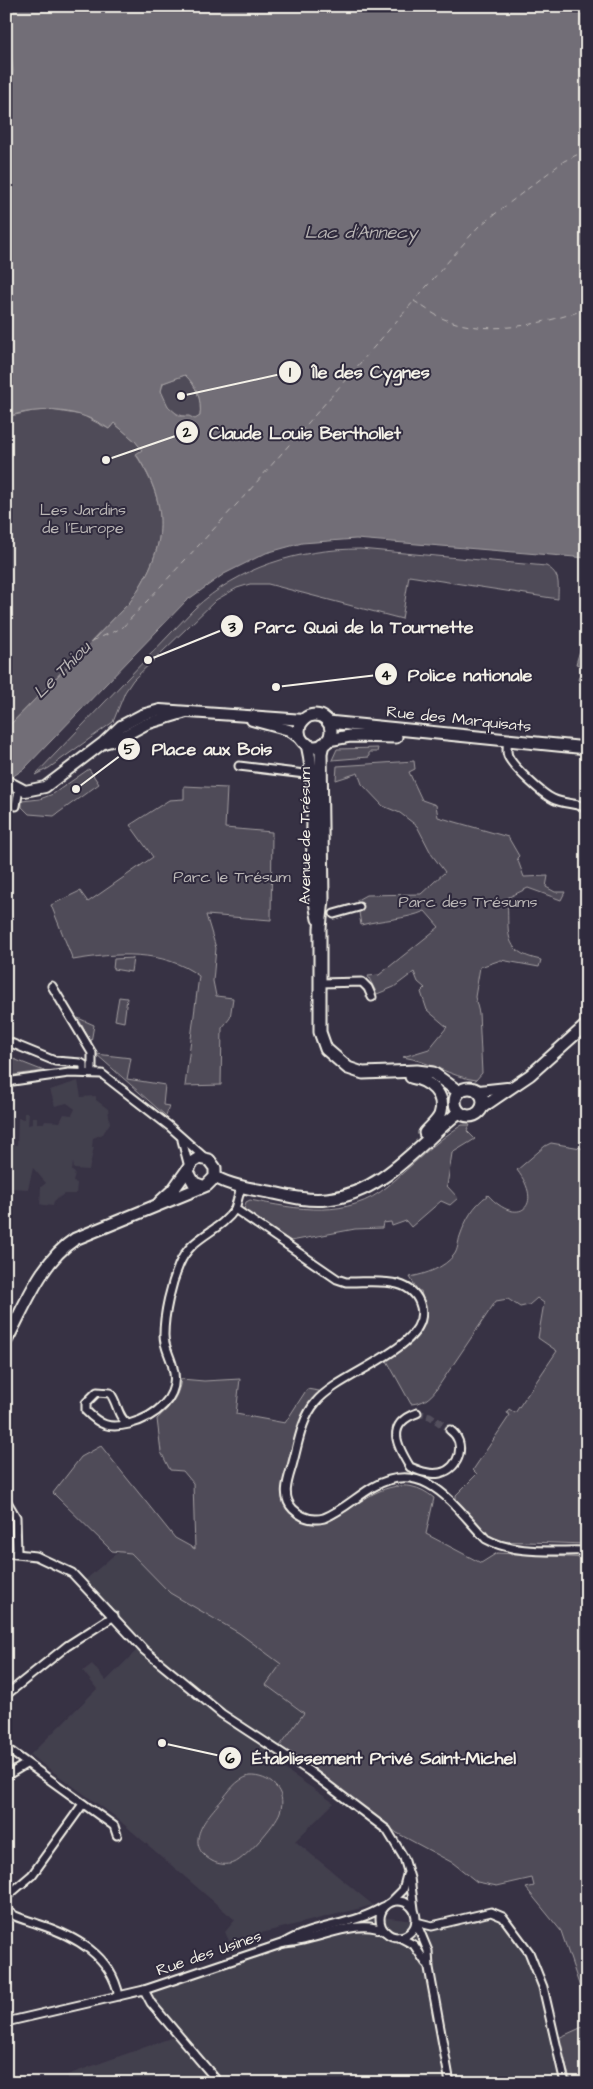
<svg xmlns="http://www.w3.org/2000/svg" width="593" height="2089" font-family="'Architects Daughter',sans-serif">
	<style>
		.built { fill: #433f4e }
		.green { fill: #504b59; stroke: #a29ea0 }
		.water { fill: #726e77; stroke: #a6a2a4; fill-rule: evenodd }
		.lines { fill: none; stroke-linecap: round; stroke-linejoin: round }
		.ferry { stroke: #bab6b5; stroke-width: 1; stroke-dasharray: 6 5; stroke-linecap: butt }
		.street-tunnel { stroke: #534f5d; stroke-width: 7; stroke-dasharray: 7 3.5; stroke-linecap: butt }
		.street-casing { stroke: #f4f1e8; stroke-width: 11 }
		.secondary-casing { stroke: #f4f1e8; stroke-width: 14 }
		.primary-casing { stroke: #f4f1e8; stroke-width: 15 }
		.street { stroke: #2f2a3d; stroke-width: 7 }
		.secondary { stroke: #2f2a3d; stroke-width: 10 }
		.primary { stroke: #2f2a3d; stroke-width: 11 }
		.labels { text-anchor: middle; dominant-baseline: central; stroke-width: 4; stroke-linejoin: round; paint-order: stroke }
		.park-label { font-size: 16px; fill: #bbb7b6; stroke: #2f2a3d }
		.street-label { font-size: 16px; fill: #f4f1e8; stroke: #2f2a3d }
		.water-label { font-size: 18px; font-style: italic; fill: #bab6b5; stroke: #2f2a3d }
		.leader { fill: none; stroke: #f4f1e8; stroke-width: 2 }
		.callout-dot { fill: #f4f1e8; stroke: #2f2a3d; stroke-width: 2 }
		.mark-label { font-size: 15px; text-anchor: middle; font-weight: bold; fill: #111 }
		.callout-label { font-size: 18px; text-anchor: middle; font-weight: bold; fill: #f4f1e8; stroke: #2f2a3d; stroke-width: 4; stroke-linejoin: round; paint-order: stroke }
	</style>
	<rect width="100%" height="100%" fill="#373244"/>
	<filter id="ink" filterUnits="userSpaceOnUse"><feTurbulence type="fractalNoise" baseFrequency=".02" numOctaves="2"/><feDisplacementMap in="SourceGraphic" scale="10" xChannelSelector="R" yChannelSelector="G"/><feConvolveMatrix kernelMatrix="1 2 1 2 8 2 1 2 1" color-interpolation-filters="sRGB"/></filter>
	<g filter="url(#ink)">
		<g class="built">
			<polygon points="78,1081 81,1097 96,1096 96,1100 108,1109 110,1123 103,1134 93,1138 92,1147 94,1147 89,1170 74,1169 73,1162 72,1171 75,1173 73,1182 77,1183 76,1194 64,1194 54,1201 53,1206 44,1205 40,1204 41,1187 46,1183 33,1168 28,1189 10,1188 11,1184 8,1184 10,1164 6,1164 9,1144 17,1145 18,1118 24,1119 24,1113 29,1113 28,1125 32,1124 32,1117 37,1117 37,1123 44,1123 45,1121 60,1122 64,1114 72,1115 75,1109 67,1103 55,1106 50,1090"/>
			<polygon points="123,1550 131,1553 170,1593 239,1633 282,1664 266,1685 304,1713 270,1759 334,1803 295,1841 373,1905 229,1941 225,1932 235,1920 113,1815 30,1755 97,1689 83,1671 92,1664 106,1681 141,1646 83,1582 114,1555"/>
			<polygon points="498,1913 529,1952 572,2083 70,2083 67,2075 176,2036 170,2026 133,1989 191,1975 324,1927 380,1917 425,1922 432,1926"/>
		</g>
		<g class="green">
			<path d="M6,20C16,50 16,84 6,114Z"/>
			<path d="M185,375C197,386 202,400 200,416L195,420C175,413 169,414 161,391L163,383Z"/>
			<path d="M51,410L82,415L109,429L114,423L135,441L143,450L136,455C172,509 166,550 130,602L6,729V417L33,411Z"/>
			<path d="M360,549L546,566C561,574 558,584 558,599L409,576L402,619L268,584H250L237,588L216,600L133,680L125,692L113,722L49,768L35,775L194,609C239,567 298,549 360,549Z"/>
			<polygon points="378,748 377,752 369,752 369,757 332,760 337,749"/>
			<path d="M414,761L415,769L409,772L422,800L436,805L438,817L508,837L519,856L517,858L524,877L548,876L546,887L555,892H565L561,900L528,888L507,898C510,931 500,952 541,960L539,967L501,960L480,967L475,997L479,1013L482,1073L476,1080C451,1077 429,1061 403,1057L429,1049L447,1027L427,1010L421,992L425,988L418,982L414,972L394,987L377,994L368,976L379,975L439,927L425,911C404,920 383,919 361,925L357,900L366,895L421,894L445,872L432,855L417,826L400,813L383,806L362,784L358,773L336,780L337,766Z"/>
			<polygon points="89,769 99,784 54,816 29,814 22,807 22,801 40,799 53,794"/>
			<path d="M184,786L227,788L225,828L272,832L271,920L206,915L216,948L213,981L216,996L233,998L230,1018L222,1028L221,1085L185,1086L199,976C163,949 115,953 73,960L51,905L80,891L88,902L153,857L130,825L169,800L184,799Z"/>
			<polygon points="133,958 131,972 113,969 114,959"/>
			<polygon points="119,997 127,998 124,1022 115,1020"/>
			<polygon points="78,1018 94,1025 91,1042"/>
			<polygon points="96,1054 131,1058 127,1079 165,1085 163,1105 169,1106 166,1116"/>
			<polygon points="11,1058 44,1071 6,1076 6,1062"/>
			<path d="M462,1125H470L467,1131L475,1139L452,1153L447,1186L458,1198L450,1205L441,1201L411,1227L406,1221L392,1226L391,1222L383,1223L382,1228L355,1229L291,1241L248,1214L244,1209L246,1202L250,1200C297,1209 348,1220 388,1186C413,1165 434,1142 462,1125Z"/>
			<path d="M551,1143L587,1149V1544L496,1541L487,1536L456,1504V1495L477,1474L473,1470L510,1415L507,1413L509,1409L515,1413L557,1351L538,1338L544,1303L537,1298L529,1305L520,1307L508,1299L496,1301L436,1390C429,1399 423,1403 411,1404L386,1359C404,1350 429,1334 425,1310C425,1304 422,1298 421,1291H418L410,1277C426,1274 444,1268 454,1255C458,1250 458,1242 460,1236C466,1219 473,1206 488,1195C518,1228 545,1206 517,1170L545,1146Z"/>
			<path d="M181,1379L204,1381L240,1379L236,1414L285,1423L307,1389L319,1391L320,1394C315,1401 309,1409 305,1417C299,1429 281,1487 283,1498C286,1514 301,1524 317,1524C329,1524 338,1516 348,1510C374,1491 405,1473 434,1498L426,1534L481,1563L497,1553L587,1558V2008L561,1931L526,1888L534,1886L532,1878L497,1886L477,1882L453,1863L397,1833L280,1746L304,1713L266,1685L281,1664L239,1633L170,1593L131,1553L112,1551L53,1493L81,1457L101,1446L175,1538L195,1549L193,1483L183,1471L170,1470L161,1452L157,1419C170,1407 179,1397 181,1379Z"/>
			<path d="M249,1776C269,1775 288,1791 280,1812C276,1824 246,1858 234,1863C227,1865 219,1865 212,1861C182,1844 207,1817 221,1801C229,1791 236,1780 249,1776Z"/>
			<polygon points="587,2025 587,2083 572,2083 556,2039"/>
		</g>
		<g class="water">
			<path d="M6,6H587V558L356,539L302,543L266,553L224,574L186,601L24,769L6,781V729L130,602C166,550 172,509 136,454L142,450L135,441L114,423L109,429C80,408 40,406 6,417V114L13,71ZM185,375C197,386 202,400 200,416L195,419L189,416H179L168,406L161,391L163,383Z"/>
			<polygon points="587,626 587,683 578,680 582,666 576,664"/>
		</g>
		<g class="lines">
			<g class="ferry">
				<path d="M587,150L564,161L478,227L414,301C424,307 434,315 444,319C490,337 542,324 587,309"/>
				<polyline points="92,641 122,628 249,491 414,301"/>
			</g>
			<polyline class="street-tunnel" points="417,1413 430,1416 450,1430"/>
			<g class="street-casing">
				<g id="street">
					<path d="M508,741C507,746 506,751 508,756C513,767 542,794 553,799C563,804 576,803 587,808"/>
					<polyline points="239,766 313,775"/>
					<polyline points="16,806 19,789"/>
					<polyline points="334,914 359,907"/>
					<polyline points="320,983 362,982 368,988 372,997"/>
					<polyline points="52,986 92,1053 92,1072"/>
					<polyline points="6,1041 55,1061 81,1063 84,1065 84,1072"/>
					<polyline points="6,1082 69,1073 102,1074 169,1126 205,1158"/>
					<polyline points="182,1140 189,1167"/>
					<path d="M241,1187L235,1209L337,1279L346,1282C371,1283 413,1274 421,1307C431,1348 339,1373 316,1402C301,1419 298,1445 292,1466C288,1479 281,1497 293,1509C301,1517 312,1521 324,1518C342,1511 356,1497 373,1487C425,1457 454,1506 486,1539C515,1555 555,1550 587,1551"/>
					<path d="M417,1413C385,1424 397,1446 410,1467C420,1471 429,1475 440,1473C460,1469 467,1442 450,1430"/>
					<path d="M128,1424C117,1417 118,1403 110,1393L97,1392L86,1403V1411C100,1425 109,1429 129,1424C155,1417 181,1398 173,1368C171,1357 164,1348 164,1335C164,1313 171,1285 179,1265C191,1235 219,1233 235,1209"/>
					<polyline points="6,1500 16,1517 17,1553"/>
					<polyline points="6,1553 36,1556 72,1573 144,1650 222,1714 309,1771 387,1830 404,1858 410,1878 414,1909"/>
					<polyline points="6,1695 67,1646 114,1616"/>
					<polyline points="6,1748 114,1826 117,1835"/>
					<polyline points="6,1776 26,1764"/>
					<polyline points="6,1897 32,1875 83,1804"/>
					<polyline points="392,1901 403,1890 407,1875"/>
					<circle cx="398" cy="1919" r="18"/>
					<path d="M6,1910C14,1918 28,1920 38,1924C75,1936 111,1955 119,1996"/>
					<polyline points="416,1922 432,1926 491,1912 503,1917 529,1952 543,1987 565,2083"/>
					<polyline points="416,1922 428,1951 429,1968 450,2083"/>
					<polyline points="399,1937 414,1945 426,1963"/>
					<path d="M284,1943C315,1924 353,1926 383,1907"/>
					<polyline points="144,1990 151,2003 219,2083"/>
					<path d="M6,2022L144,1990L284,1943C315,1942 358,1916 386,1932"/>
				</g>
			</g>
			<g class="secondary-casing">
				<g id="secondary">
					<polyline points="252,720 289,730 301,739"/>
					<polyline points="104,743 118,739 146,724 186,712"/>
					<polyline points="6,781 25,791 45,787 103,743 121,726 142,715 160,710 304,720"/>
					<polyline points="479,1091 507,1088"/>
					<polyline points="483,1107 530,1075 587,1024"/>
				</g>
			</g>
			<g class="primary-casing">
				<g id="primary">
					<circle cx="315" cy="731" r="16"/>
					<polyline points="328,722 587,748"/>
					<polyline points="328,740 350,736 396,737"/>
					<path d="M307,744C320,801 306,862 318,919"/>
					<polyline points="323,744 321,753 323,899 320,928 320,1032 326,1049 348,1068 363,1073 417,1071 433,1073 459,1092"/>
					<path d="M411,1077C429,1080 447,1094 440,1115C437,1122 430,1127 425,1133"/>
					<circle cx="469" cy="1102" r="14"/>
					<path d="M215,1177C233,1187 254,1189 274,1193C291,1197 309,1201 327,1199C382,1194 419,1144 459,1112"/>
					<polyline points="160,1202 173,1190 188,1169"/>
					<path d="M6,1341C25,1306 41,1261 75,1239L207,1185L215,1177V1168L209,1160L199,1158L191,1163L188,1172L194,1183L202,1186"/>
				</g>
			</g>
			<use href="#street" class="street"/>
			<use href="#secondary" class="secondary"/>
			<use href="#primary" class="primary"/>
		</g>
	</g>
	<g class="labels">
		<g class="park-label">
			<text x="83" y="510">Les Jardins<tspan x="83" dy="18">de l'Europe</tspan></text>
			<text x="232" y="877">Parc le Trésum</text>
			<text x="468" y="902">Parc des Trésums</text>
		</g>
		<g class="street-label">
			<text transform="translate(459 719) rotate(6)">Rue des Marquisats</text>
			<text transform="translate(305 836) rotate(-90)">Avenue de Trésum</text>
			<text transform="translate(209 1953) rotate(-19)">Rue des Usines</text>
		</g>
		<g class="water-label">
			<text x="361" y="232">Lac d'Annecy</text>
			<text transform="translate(62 670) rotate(-45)">Le Thiou</text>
		</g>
	</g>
	<path class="leader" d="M181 396L290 372M106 460L187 432M148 660L232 626M276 687L386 674M76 789L129 749M162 1743L230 1758"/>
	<g class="callout-dot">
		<circle cx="181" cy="396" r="5"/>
		<circle cx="106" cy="460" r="5"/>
		<circle cx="148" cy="660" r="5"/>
		<circle cx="276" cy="687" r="5"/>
		<circle cx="76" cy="789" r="5"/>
		<circle cx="162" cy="1743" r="5"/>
		<circle cx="290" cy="372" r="12"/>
		<circle cx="187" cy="432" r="12"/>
		<circle cx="232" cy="626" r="12"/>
		<circle cx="386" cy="674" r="12"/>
		<circle cx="129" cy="749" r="12"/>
		<circle cx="230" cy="1758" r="12"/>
	</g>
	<g class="mark-label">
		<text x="290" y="377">1</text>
		<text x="187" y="437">2</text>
		<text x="232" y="632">3</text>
		<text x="386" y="680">4</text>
		<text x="129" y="754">5</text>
		<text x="230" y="1763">6</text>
	</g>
	<g class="callout-label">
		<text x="371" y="378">Île des Cygnes</text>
		<text x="305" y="439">Claude Louis Berthollet</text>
		<text x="364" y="633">Parc Quai de la Tournette</text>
		<text x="470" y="681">Police nationale</text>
		<text x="212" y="755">Place aux Bois</text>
		<text x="384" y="1764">Établissement Privé Saint-Michel</text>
	</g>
	<rect width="593" height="2089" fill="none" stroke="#2f2a3d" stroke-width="25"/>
	<rect x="12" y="12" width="568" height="2064" fill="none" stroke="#f4f1e8" stroke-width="2" filter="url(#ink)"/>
</svg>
